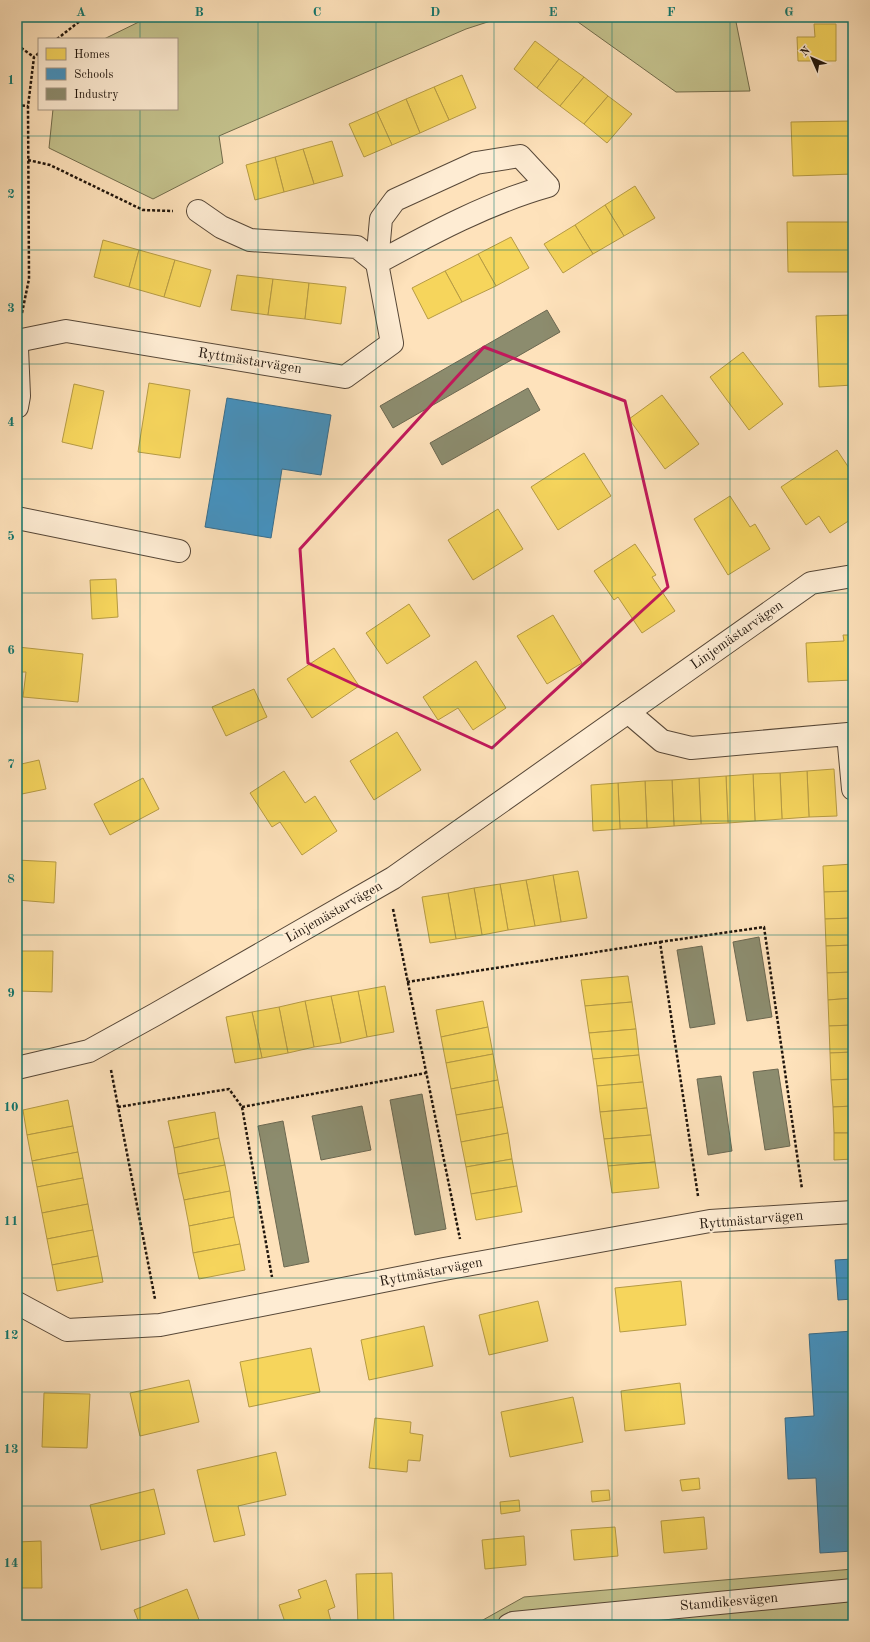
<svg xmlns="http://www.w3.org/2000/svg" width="870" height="1642" font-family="'Old Standard TT',serif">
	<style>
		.green { fill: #c4c28d; stroke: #726c4c }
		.homes { fill: #f6d55c; stroke: #b69b44 }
		.schools { fill: #4393c3; stroke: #386d8c }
		.industry { fill: #8c8c6e; stroke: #6c6851 }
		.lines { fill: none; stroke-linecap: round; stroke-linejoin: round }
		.minor-casing { stroke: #584838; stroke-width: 24 }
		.path { stroke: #20150c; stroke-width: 2.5; stroke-dasharray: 3 2; stroke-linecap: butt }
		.minor { stroke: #feecd3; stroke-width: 22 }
		.marked { fill: none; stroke: #c2185b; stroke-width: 3; stroke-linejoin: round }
		.grid { fill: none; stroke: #0f766e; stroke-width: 1; stroke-opacity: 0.55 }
		.labels { text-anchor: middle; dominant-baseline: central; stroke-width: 4; stroke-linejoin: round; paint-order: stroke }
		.street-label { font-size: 14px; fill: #20150c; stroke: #feecd3 }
		.neatline { fill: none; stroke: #0f766e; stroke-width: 1.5 }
		.grid-label { font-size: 13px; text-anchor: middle; font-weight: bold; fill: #0f766e }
	</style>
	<rect width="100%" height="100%" fill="#fee2bb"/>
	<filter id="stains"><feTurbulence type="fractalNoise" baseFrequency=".005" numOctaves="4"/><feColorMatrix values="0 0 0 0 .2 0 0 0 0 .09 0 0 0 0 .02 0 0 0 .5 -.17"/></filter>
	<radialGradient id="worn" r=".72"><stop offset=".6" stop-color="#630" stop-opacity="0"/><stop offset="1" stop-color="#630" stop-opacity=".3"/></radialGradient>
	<g class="green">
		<polygon points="149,17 503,17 466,29 219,136 223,163 153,199 49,148 53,109 177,109 177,39 104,39"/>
		<polygon points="571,17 735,17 750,91 676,92"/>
		<polygon points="853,1569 853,1625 474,1625 524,1597"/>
	</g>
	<g class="homes">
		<polygon points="814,24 836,24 836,61 798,61 797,37 815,37"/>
		<polygon points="535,41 559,59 537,88 514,69"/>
		<polygon points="559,59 584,77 560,106 537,88"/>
		<polygon points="462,75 476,108 449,120 434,87"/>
		<polygon points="584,77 608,96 584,124 560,106"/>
		<polygon points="434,87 449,120 420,133 406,99"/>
		<polygon points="608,96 632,114 607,143 584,124"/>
		<polygon points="406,99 420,133 392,145 377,112"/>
		<polygon points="377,112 392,145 364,157 349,124"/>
		<polygon points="852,121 853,174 793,176 791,122"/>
		<polygon points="332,141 343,176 314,184 303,149"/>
		<polygon points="303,149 314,184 284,192 275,157"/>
		<polygon points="275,157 284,192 255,200 246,165"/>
		<polygon points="635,186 655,218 624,236 605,205"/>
		<polygon points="605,205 624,236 593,254 575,225"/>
		<polygon points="787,222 853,222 853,272 788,272"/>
		<polygon points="575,225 593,254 563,273 544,244"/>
		<polygon points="511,237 529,268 496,286 478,254"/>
		<polygon points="103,240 139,250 129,287 94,277"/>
		<polygon points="139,250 175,260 164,297 129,287"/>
		<polygon points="478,254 496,286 462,302 445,271"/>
		<polygon points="175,260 211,270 200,307 164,297"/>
		<polygon points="445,271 462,302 428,319 412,288"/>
		<polygon points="237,275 273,279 268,315 231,310"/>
		<polygon points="273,279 309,283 305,319 268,315"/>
		<polygon points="309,283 346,287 341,324 305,319"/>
		<polygon points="853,315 853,385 819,387 816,316"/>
		<polygon points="743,352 783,404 749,430 710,377"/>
		<polygon points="149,383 190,390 180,458 138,452"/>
		<polygon points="74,384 104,391 92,449 62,442"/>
		<polygon points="662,395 699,444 665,469 629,419"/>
		<polygon points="837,450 853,474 853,518 830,533 819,516 806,525 781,487"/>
		<polygon points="584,453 611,496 558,530 531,487"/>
		<polygon points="730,496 750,527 755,524 770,549 728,575 694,519"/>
		<polygon points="498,509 523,549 473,580 448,540"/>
		<polygon points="635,544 656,575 652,577 675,611 642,633 618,597 614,600 594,571"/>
		<polygon points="116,579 118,617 92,619 90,580"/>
		<polygon points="409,604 430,636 387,664 366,633"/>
		<polygon points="553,615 582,663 547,684 517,636"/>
		<polygon points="843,635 853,635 853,680 808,682 806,643 844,641"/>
		<polygon points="18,647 83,654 78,702 23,697 26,672 17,672"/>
		<polygon points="334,648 359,686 312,718 287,679"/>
		<polygon points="476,661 506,708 473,730 458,708 438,720 423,697"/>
		<polygon points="254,689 267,717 226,736 212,707"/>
		<polygon points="397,732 421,770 374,800 350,761"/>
		<polygon points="39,760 46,789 17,795 17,765"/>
		<polygon points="834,769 837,816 809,817 807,771"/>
		<polygon points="284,771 305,803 315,796 337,831 302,855 280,822 272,827 250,793"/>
		<polygon points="807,771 809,817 782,819 780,773"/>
		<polygon points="780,773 782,819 755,821 753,774"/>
		<polygon points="753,774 755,821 728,823 726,776"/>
		<polygon points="726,776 728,823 701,824 699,778"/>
		<polygon points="143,778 159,809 110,835 94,804"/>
		<polygon points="699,778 701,824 674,826 672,780"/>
		<polygon points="672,780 674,826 647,828 645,781"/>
		<polygon points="645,781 647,828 620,829 618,783"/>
		<polygon points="618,783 620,829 593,831 591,785"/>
		<polygon points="17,860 56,862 54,903 17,900"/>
		<polygon points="853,864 853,891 824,892 823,866"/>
		<polygon points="578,871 587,918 561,922 553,875"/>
		<polygon points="553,875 561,922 535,926 526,880"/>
		<polygon points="526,880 535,926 508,930 500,884"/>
		<polygon points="500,884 508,930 482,935 474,888"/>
		<polygon points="474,888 482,935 456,939 448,893"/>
		<polygon points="853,891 853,918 825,919 824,892"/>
		<polygon points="448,893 456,939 430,943 422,897"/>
		<polygon points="853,918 853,945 826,946 825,919"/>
		<polygon points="853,945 853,972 827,973 826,946"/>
		<polygon points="17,951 53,951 52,992 17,991"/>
		<polygon points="853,972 853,998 828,1000 827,973"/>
		<polygon points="628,976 632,1002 585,1006 581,980"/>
		<polygon points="385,986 394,1032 367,1037 358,991"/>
		<polygon points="358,991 367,1037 341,1043 331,996"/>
		<polygon points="331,996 341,1043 314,1047 305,1001"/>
		<polygon points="853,998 853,1025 829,1026 828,1000"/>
		<polygon points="305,1001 314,1047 288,1053 279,1007"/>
		<polygon points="483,1001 488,1027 441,1037 436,1010"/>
		<polygon points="632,1002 636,1029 589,1033 585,1006"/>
		<polygon points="279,1007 288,1053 262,1058 252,1012"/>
		<polygon points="252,1012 262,1058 235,1063 226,1017"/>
		<polygon points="853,1025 853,1052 830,1053 829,1026"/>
		<polygon points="488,1027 493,1054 446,1063 441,1037"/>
		<polygon points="636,1029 639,1055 593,1059 589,1033"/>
		<polygon points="853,1052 853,1079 831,1080 830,1053"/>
		<polygon points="493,1054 498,1080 451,1089 446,1063"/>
		<polygon points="639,1055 643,1082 597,1086 593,1059"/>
		<polygon points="853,1079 853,1106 833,1107 831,1080"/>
		<polygon points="498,1080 503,1107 456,1115 451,1089"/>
		<polygon points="643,1082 647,1108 600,1112 597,1086"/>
		<polygon points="68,1100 73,1126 27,1135 23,1110"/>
		<polygon points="853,1106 853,1133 834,1133 833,1107"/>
		<polygon points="503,1107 508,1133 461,1142 456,1115"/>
		<polygon points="647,1108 651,1135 604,1139 600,1112"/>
		<polygon points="215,1112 219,1138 174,1148 168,1121"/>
		<polygon points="73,1126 78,1152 32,1161 27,1135"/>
		<polygon points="508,1133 512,1159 466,1167 461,1142"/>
		<polygon points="834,1133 853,1133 853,1159 834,1160"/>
		<polygon points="651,1135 655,1162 608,1166 604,1139"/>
		<polygon points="219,1138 225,1165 178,1174 174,1148"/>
		<polygon points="78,1152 83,1178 37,1187 32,1161"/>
		<polygon points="512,1159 517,1186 471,1194 466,1167"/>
		<polygon points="655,1162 659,1188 612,1193 608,1166"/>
		<polygon points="225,1165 230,1191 184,1200 178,1174"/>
		<polygon points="83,1178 88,1204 42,1213 37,1187"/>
		<polygon points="517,1186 522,1212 476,1220 471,1194"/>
		<polygon points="230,1191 234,1217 189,1226 184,1200"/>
		<polygon points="88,1204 93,1230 47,1239 42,1213"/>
		<polygon points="234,1217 240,1244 193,1253 189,1226"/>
		<polygon points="93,1230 98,1256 52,1265 47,1239"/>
		<polygon points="240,1244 245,1270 199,1279 193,1253"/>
		<polygon points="98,1256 103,1282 57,1291 52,1265"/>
		<polygon points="681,1281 686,1325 620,1332 615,1288"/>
		<polygon points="538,1301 548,1341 489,1355 479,1315"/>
		<polygon points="424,1326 433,1366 369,1380 361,1340"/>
		<polygon points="311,1348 320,1392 249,1407 240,1362"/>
		<polygon points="189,1380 199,1422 140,1436 130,1393"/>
		<polygon points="680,1383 685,1424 625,1431 621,1391"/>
		<polygon points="44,1393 90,1394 87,1448 42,1447"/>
		<polygon points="573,1397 583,1442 510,1457 501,1412"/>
		<polygon points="375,1418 411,1422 410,1433 423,1435 420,1461 408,1460 407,1472 369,1468"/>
		<polygon points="276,1452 286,1495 238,1506 245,1535 214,1542 197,1470"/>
		<polygon points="699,1478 700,1489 682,1491 680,1480"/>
		<polygon points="154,1489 165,1534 101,1550 90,1505"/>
		<polygon points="609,1490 610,1500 592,1502 591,1491"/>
		<polygon points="519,1500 520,1511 501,1514 500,1502"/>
		<polygon points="704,1517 707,1549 664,1553 661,1521"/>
		<polygon points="615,1527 618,1556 574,1560 571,1530"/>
		<polygon points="524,1536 526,1565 485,1569 482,1540"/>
		<polygon points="41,1541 42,1588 17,1588 17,1542"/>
		<polygon points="392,1573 394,1624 358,1625 356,1574"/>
		<polygon points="326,1580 335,1607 328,1610 332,1625 286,1625 279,1605 301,1598 298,1590"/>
		<polygon points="187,1589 201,1625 140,1625 134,1610"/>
	</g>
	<g class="schools">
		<polygon points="227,398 331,415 321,475 282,469 271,538 205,527"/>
		<polygon points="853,1259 853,1299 838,1300 835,1260"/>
		<polygon points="853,1331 853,1551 820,1553 816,1478 788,1479 785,1418 814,1416 809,1334"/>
	</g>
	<g class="industry">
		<polygon points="547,310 560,332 393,428 380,406"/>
		<polygon points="528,388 540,410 442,465 430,443"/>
		<polygon points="759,937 772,1017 747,1021 733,942"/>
		<polygon points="702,946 715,1024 690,1028 677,950"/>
		<polygon points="778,1069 790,1146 765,1150 753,1072"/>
		<polygon points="721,1076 732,1151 708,1155 697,1079"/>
		<polygon points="422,1094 446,1229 415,1235 390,1100"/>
		<polygon points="362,1106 371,1150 321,1160 312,1116"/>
		<polygon points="283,1121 309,1262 284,1267 258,1126"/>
	</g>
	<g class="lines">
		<g class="minor-casing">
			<g id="minor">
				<polyline points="198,211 221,227 250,240 357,247 377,263"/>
				<path d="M17,341L66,331L345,377L392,343L377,263L381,219L395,200L476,163L520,156L548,186C488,203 432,233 377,263"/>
				<polyline points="17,348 19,396 17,407"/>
				<polyline points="17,518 179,551"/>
				<polyline points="628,712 662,741 691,748 848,734 853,789"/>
				<polyline points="17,1068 89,1051 156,1014 393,878 811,583 853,576"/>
				<polyline points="17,1303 67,1330 160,1325 444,1269 710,1221 853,1212"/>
				<polyline points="509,1625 513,1623 853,1590"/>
			</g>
		</g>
		<g class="path">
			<polyline points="57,39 85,17"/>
			<polyline points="17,45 34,57"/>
			<polyline points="17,105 28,106"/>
			<polyline points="28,160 50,165 143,210 173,211"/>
			<polyline points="22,313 29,279 28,106 34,57 39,53"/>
			<polyline points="393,909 460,1239"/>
			<polyline points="660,942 764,927 802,1189"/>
			<polyline points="407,982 660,942 698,1196"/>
			<polyline points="111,1070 155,1299"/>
			<polyline points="118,1107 229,1089 242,1107 272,1277"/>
			<polyline points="242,1107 426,1073"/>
		</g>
		<use href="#minor" class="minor"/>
	</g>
	<path class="marked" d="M484,347L625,401L668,587L492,748L308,663L300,549Z"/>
	<path class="grid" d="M140,17V39M258,17V1625M376,17V1625M494,17V1625M612,17V1625M730,17V1625M140,109V1625M17,136H853M17,250H853M17,364H853M17,479H853M17,593H853M17,707H853M17,821H853M17,935H853M17,1049H853M17,1163H853M17,1278H853M17,1392H853M17,1506H853"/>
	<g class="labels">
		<g class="street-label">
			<text transform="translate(250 361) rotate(9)">Ryttmästarvägen</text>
			<text transform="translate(737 635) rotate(-35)">Linjemästarvägen</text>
			<text transform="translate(334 912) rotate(-30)">Linjemästarvägen</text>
			<text transform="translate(751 1220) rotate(-5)">Ryttmästarvägen</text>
			<text transform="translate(431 1272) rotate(-11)">Ryttmästarvägen</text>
			<text transform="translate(729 1602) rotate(-5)">Stamdikesvägen</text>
		</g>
	</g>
	<rect width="870" height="1642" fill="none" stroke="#fee2bb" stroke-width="44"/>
	<rect x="38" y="38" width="140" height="72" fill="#feecd3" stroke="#a59683"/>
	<rect x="46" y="48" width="20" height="12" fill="#f6d55c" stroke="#a59683"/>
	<text x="74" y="58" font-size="12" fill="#20150c">Homes</text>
	<rect x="46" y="68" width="20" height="12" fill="#4393c3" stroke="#a59683"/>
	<text x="74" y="78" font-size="12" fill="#20150c">Schools</text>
	<rect x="46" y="88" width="20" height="12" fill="#8c8c6e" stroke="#a59683"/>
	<text x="74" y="98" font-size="12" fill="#20150c">Industry</text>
	<g transform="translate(812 58) rotate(315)" stroke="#feecd3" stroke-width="3" paint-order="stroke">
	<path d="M0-3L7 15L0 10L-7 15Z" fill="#20150c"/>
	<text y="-6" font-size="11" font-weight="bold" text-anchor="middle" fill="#20150c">N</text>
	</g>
	<rect x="22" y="22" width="826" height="1598" class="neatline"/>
	<g class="grid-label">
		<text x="81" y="16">A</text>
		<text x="199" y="16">B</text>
		<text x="317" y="16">C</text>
		<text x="435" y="16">D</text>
		<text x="553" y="16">E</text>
		<text x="671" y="16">F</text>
		<text x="789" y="16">G</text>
		<text x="11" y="84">1</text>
		<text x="11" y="198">2</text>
		<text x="11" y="312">3</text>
		<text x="11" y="426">4</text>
		<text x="11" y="540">5</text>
		<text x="11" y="654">6</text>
		<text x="11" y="768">7</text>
		<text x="11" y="883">8</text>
		<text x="11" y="997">9</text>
		<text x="11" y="1111">10</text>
		<text x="11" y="1225">11</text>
		<text x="11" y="1339">12</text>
		<text x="11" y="1453">13</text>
		<text x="11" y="1567">14</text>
	</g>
	<rect width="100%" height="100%" filter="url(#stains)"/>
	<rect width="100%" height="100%" fill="url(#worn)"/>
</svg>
